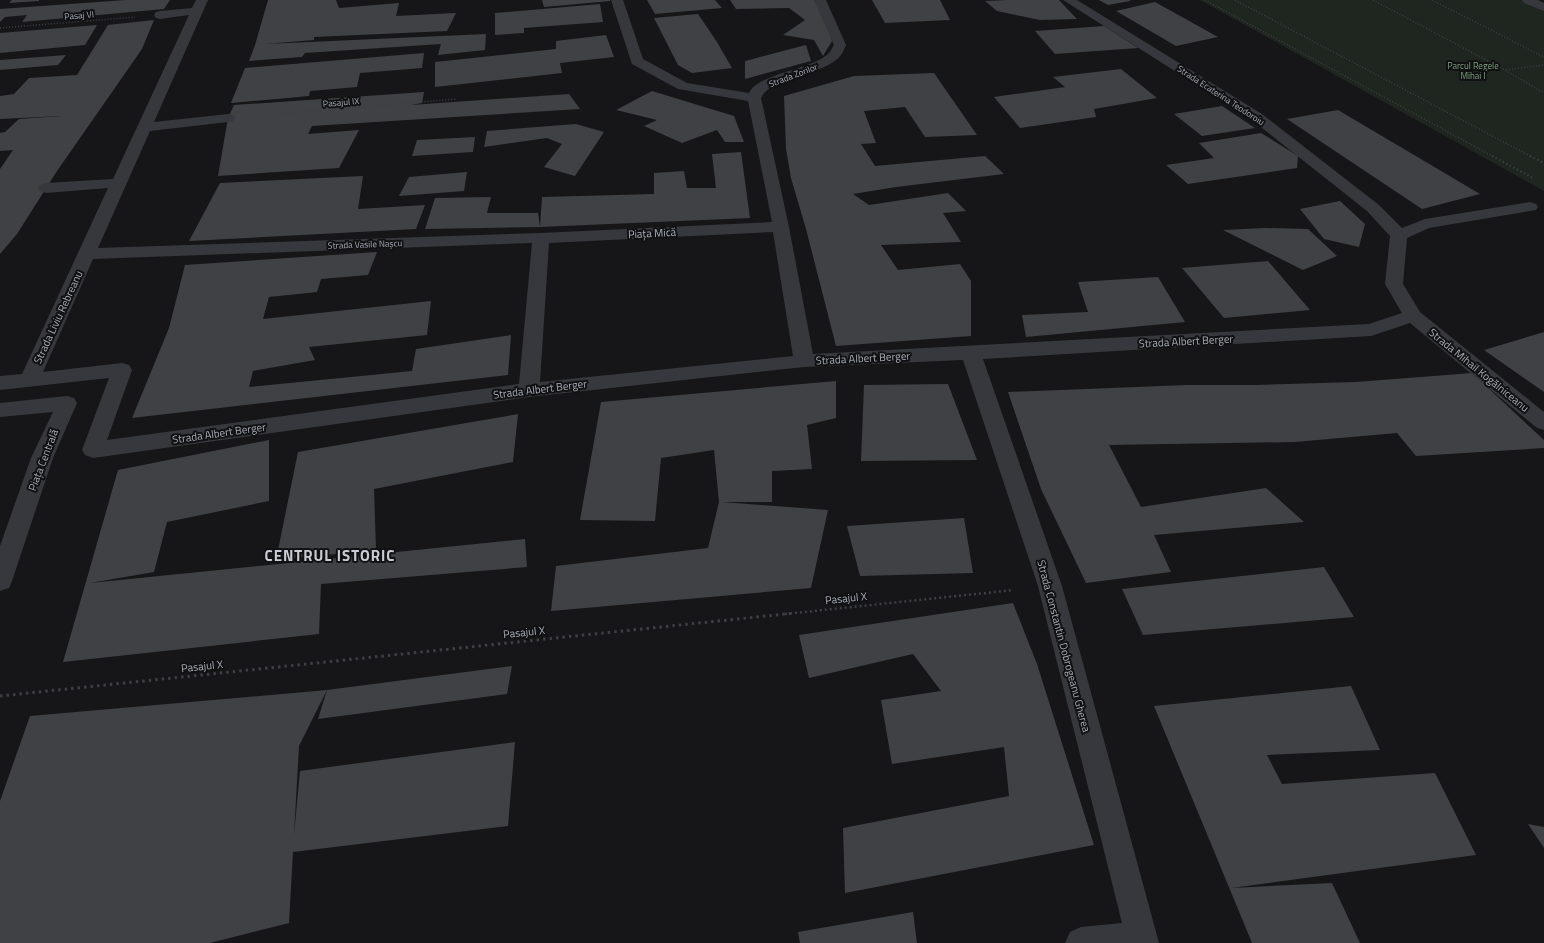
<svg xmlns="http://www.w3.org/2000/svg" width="1544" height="943" font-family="'Titillium Web',sans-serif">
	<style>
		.green { fill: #1e261f }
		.building { fill: #404145 }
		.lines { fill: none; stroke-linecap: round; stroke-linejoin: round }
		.path-far3 { stroke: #3d3f44; stroke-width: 1.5; stroke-dasharray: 1 2; stroke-linecap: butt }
		.path-far2 { stroke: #3d3f44; stroke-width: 2; stroke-dasharray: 1.5 2.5; stroke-linecap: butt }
		.path-far1 { stroke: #3d3f44; stroke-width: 2.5; stroke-dasharray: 2 3; stroke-linecap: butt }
		.path { stroke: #3d3f44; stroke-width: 3; stroke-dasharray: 2.5 4; stroke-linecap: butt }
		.minor { fill: #37383d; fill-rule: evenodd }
		.labels { text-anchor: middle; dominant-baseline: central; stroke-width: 4; stroke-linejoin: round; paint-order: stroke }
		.far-street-label { font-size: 9px; fill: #a8adb8; stroke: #111113 }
		.far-park-label { font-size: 9px; fill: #7fa381; stroke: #111113 }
		.street-label { font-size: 11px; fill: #a8adb8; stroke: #111113 }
		.district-label { font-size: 15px; font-weight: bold; letter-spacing: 1px; fill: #c9ccd4; stroke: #111113 }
	</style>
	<rect width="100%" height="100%" fill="#161618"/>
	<polygon class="green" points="1200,0 1523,0 1544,9 1544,191"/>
	<g class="building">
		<polygon points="12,0 39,0 39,1 9,3"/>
		<polygon points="126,0 170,0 164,9 22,22 27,15 5,17 0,22 0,9"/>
		<polygon points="268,0 336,0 339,8 399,3 396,16 456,13 447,31 314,37 314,40 265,44 486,34 485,50 438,55 441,44 305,53 302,57 249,61 255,45"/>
		<polygon points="542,0 610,0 610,1 544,7"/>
		<polygon points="647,0 715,0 722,8 655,14"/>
		<polygon points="730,0 814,0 825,19 832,41 823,56 814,40 783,35 805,20 789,8 736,9"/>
		<polygon points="872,0 940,0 950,20 885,23"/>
		<polygon points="1009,0 1059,0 1077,19 1040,20 997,11 985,1"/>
		<polygon points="1099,0 1130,0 1130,1 1108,5"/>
		<polygon points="1155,2 1218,37 1176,46 1116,11"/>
		<polygon points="600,4 603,22 524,28 524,33 495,35 495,13"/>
		<polygon points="698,14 717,42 732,68 692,73 678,65 654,18"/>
		<polygon points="154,20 142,49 57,171 17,234 0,254 0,169 13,150 0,151 0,133 5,132 19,119 61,116 0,119 0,96 14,94 29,78 77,75 108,25"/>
		<polygon points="97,25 85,45 0,53 0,33"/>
		<polygon points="1104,26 1138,48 1055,54 1035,31"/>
		<polygon points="606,35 614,57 560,63 562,73 435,87 435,62 556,49 556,41"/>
		<polygon points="806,45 811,61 745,79 745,61"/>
		<polygon points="424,53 422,68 360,73 357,87 310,91 309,96 231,103 245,68"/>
		<polygon points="66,55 58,65 0,70 0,60"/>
		<polygon points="1121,69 1157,98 1094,109 1096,117 1020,128 994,97 1065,87 1053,77"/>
		<polygon points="934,73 977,135 925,137 905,107 864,111 876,143 861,144 875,166 985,156 1004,174 896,187 853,194 869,205 948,193 966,211 943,213 961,242 881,245 898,270 960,264 971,281 971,336 836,346 806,229 791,178 786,149 784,96 854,76"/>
		<polygon points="652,91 734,116 744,142 725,142 717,130 682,143 644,126 657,120 616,110"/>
		<polygon points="424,92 422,103 411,105 569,94 580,109 312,126 308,134 359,130 339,168 218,176 228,118 234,105"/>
		<polygon points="1222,106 1255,128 1202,136 1174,114"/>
		<polygon points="1338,110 1480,194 1422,209 1287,119"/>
		<polygon points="576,124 604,132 575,176 544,167 562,144 547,138 484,147 487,131"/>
		<polygon points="1261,133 1298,156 1297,168 1188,184 1166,165 1214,158 1199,143"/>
		<polygon points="475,137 473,152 412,156 417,140"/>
		<polygon points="741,152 750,218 540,227 425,229 435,198 491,197 487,213 538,213 540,227 542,197 654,194 654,173 684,171 687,188 716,188 712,154"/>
		<polygon points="467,172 464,191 399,196 409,177"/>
		<polygon points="363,176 358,209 425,205 416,229 189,241 220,183"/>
		<polygon points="1340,201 1365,224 1359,247 1324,239 1300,209"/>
		<polygon points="1265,228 1308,229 1337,256 1303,270 1223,230"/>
		<polygon points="377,252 368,275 321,279 317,292 269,297 263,319 431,301 427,335 309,347 315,360 253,371 249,387 412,371 416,349 511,335 508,375 132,418 169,328 185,265"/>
		<polygon points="1268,261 1310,310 1224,318 1182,268"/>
		<polygon points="1158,277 1185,322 1026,337 1022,315 1088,312 1078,282"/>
		<polygon points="1544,332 1544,392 1484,350"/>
		<polygon points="1472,373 1544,440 1544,448 1416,456 1397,433 1295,442 1109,445 1141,507 1266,488 1304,522 1154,535 1171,572 1086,583 1041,489 1008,392 1187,385 1257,385 1356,382"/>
		<polygon points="836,381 836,418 807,425 812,469 772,471 772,502 722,502 828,510 811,588 551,611 556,566 708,548 719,502 714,450 661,458 655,521 580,520 601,402"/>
		<polygon points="948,384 977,460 861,461 864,385"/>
		<polygon points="518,414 513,462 374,489 376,550 276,560 298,452"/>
		<polygon points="269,440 269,501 167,522 154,572 90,583 525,539 527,567 321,584 319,634 63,662 118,470"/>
		<polygon points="964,518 973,573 860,576 847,526"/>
		<polygon points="1324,567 1354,617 1143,635 1122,589"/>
		<polygon points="1013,603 1037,664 1094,845 845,893 843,828 1009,796 1004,747 892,764 881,700 941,691 913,654 809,678 799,635"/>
		<polygon points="512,666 507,694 318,719 327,690 299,746 294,835 300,771 515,742 508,826 293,852 289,923 210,943 0,943 0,801 30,716 327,690"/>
		<polygon points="1351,686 1380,750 1267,755 1282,784 1435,773 1476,855 1232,888 1332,883 1360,943 1252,943 1154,706"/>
		<polygon points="1528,824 1544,827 1544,848"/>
		<polygon points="913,912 917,943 800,943 798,932"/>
	</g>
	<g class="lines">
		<g class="path-far3">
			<polyline points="1205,0 1494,157"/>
			<polyline points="1235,0 1532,157"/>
			<polyline points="1373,0 1505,70 1544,93"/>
			<polyline points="1432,0 1544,57"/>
			<polyline points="0,28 135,17"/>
			<polyline points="1506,70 1544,65"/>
			<polyline points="254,116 456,99"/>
		</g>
		<g class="path-far2">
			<polyline points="1492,156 1533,178"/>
			<polyline points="1530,156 1544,163"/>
		</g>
		<polyline class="path-far1" points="785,614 1014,590"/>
		<polyline class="path" points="0,696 795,613"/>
		<g class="minor">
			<path d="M196,0H208L154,122L228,114L233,115L235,118L233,121L228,122L150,131L98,248L541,233L772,222L748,101L678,89L632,64L611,0H623L643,59L687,83L749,93C758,74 808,70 827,55C830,53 832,48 834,45L814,0H826L846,45C844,50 841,57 836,60C818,75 769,79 761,98L789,227L813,354L1369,324L1402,313L1385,284L1390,236L1367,211L1252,120L1063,0H1077L1262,114L1379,205L1402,228L1425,219L1530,202L1536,204L1538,207L1536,210L1429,228L1407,238L1403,284L1420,312L1544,412V430L1537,428L1410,323L1371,336L983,359L1062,586L1159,943H1065L1070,932L1081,927L1122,923L1038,586L963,360L804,367L529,397L93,458L85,455L82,450L109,378L0,390V376L22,374L108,188L46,193L40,191L38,188L40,185L46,183L113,179L189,15L160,19L156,18L154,15L156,12L160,11L192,8ZM773,232L793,356L540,382L549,243ZM532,243L519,384L107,440L132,370L129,365L122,363L43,372L93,259Z"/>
			<polygon points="1522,0 1538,0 1544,3 1544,11 1524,3"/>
			<polygon points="67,396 74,398 77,403 53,458 12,581 9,588 0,591 0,546 31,458 53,412 0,417 0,403"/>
		</g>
	</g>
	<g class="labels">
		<g class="far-street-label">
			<text transform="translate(79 15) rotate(-5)">Pasaj VI</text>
			<text transform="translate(793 75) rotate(-21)">Strada Zorilor</text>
			<text transform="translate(1221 95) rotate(33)">Strada Ecaterina Teodoroiu</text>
			<text transform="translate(341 102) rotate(-5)">Pasajul IX</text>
			<text transform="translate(365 244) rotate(-2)">Strada Vasile Nașcu</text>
		</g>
		<g class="far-park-label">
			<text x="1473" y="65">Parcul Regele<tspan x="1473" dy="10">Mihai I</tspan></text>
		</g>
		<g class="street-label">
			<text transform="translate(652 233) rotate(-3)">Piața Mică</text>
			<text transform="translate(58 317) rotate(-65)">Strada Liviu Rebreanu</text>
			<text transform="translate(1186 341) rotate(-3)">Strada Albert Berger</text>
			<text transform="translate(863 358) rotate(-3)">Strada Albert Berger</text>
			<text transform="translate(1479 370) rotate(39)">Strada Mihail Kogălniceanu</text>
			<text transform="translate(540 389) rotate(-7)">Strada Albert Berger</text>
			<text transform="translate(219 433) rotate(-8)">Strada Albert Berger</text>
			<text transform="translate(43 460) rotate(-69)">Piața Centrală</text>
			<text transform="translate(846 598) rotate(-6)">Pasajul X</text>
			<text transform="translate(524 632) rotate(-6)">Pasajul X</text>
			<text transform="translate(1064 646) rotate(75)">Strada Constantin Dobrogeanu Gherea</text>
			<text transform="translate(202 666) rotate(-6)">Pasajul X</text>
		</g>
		<g class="district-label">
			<text x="330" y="555">CENTRUL ISTORIC</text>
		</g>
	</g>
</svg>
